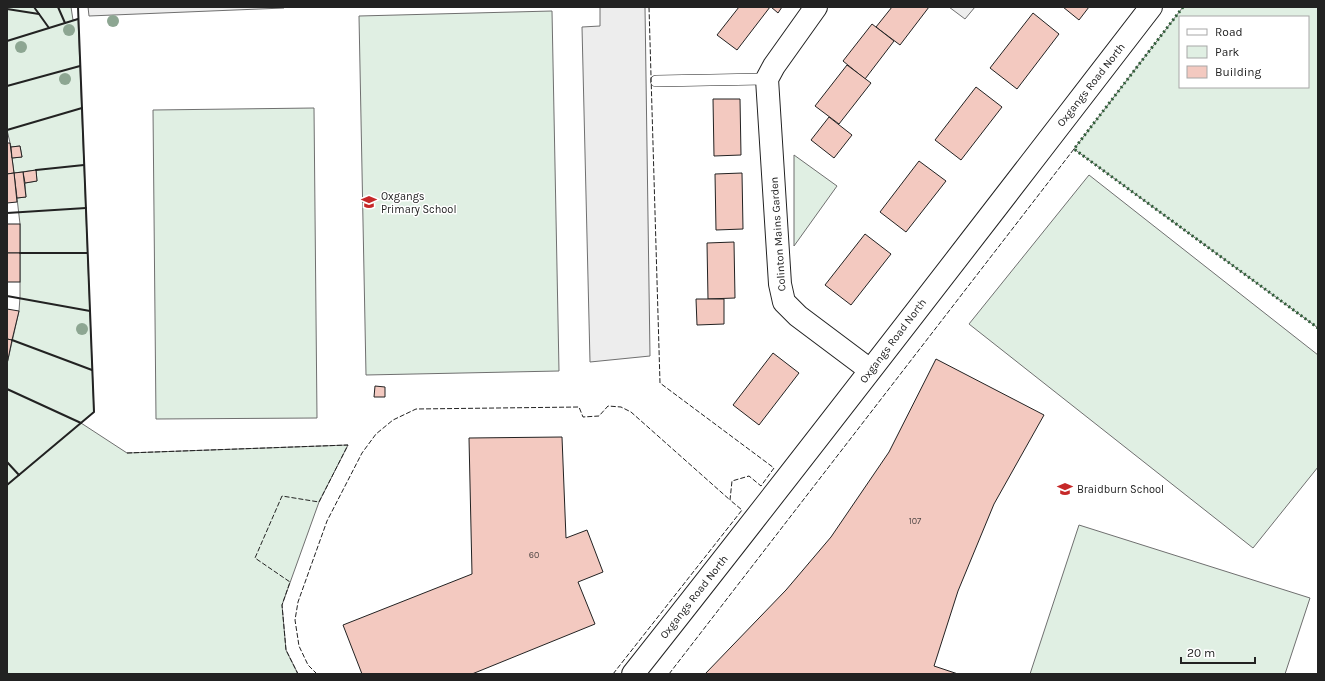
<svg xmlns="http://www.w3.org/2000/svg" width="1325" height="681" font-family="Karla,sans-serif">
	<style>
		.green { fill: #e0efe3; stroke: #6f6f6f; fill-rule: evenodd }
		.parking { fill: #ededed; stroke: #6f6f6f }
		.building { fill: #f3c9c0; stroke: #222 }
		.lines { fill: none; stroke-linecap: round; stroke-linejoin: round }
		.lane-casing { stroke: #222; stroke-width: 12 }
		.street-casing { stroke: #222; stroke-width: 24 }
		.lane { stroke: #fff; stroke-width: 11 }
		.street { stroke: #fff; stroke-width: 22 }
		.hedge { stroke: #2f5e38; stroke-width: 3; stroke-dasharray: 2 3; stroke-linecap: butt }
		.fence { stroke: #222; stroke-width: 1; stroke-dasharray: 5 2; stroke-linecap: butt }
		.wall { stroke: #222; stroke-width: 2 }
		.tree { fill: #8da692 }
		.labels { text-anchor: middle; dominant-baseline: central; stroke-width: 3; stroke-linejoin: round; paint-order: stroke }
		.number-label { font-size: 9px; fill: #564c4a }
		.street-label { font-size: 11px; fill: #222; stroke: #fff }
		.poi-label { font-size: 11px; fill: #222; stroke: #fff; text-anchor: start }
	</style>
	<rect width="100%" height="100%" fill="#fff"/>
	<g class="green">
		<polygon points="7,7 71,7 73,20 78,19 94,412 81,423 127,453 348,445 319,502 282,605 286,650 298,674 7,674 7,364 19,311 20,297 20,224 17,198 26,197 25,183 37,181 36,170 14,173 12,158 22,157 20,146 11,147 7,130"/>
		<path d="M1183,7H1318V328L1074,149ZM1180,17H1308V87H1180Z"/>
		<polygon points="552,11 559,371 366,375 359,16"/>
		<polygon points="314,108 317,418 156,419 153,110"/>
		<polygon points="794,155 837,186 794,246"/>
		<polygon points="1089,175 1318,355 1318,467 1253,548 969,324"/>
		<polygon points="1079,525 1310,598 1285,674 1030,674"/>
	</g>
	<g class="parking">
		<polygon points="88,7 284,7 284,8 89,16"/>
		<polygon points="600,7 645,7 650,356 590,362 582,27 600,26"/>
		<polygon points="949,7 975,7 965,19"/>
	</g>
	<g class="building">
		<polygon points="739,7 770,7 737,50 717,35"/>
		<polygon points="771,7 782,7 778,13"/>
		<polygon points="892,7 929,7 900,45 876,27"/>
		<polygon points="1063,7 1089,7 1079,20"/>
		<polygon points="1033,13 1059,34 1017,89 990,68"/>
		<polygon points="872,24 894,41 865,79 843,61"/>
		<polygon points="847,65 871,83 839,124 815,106"/>
		<polygon points="976,87 1002,107 961,160 935,140"/>
		<polygon points="713,99 740,99 741,155 714,156"/>
		<polygon points="829,117 852,135 834,158 811,140"/>
		<polygon points="7,143 10,143 14,173 7,174"/>
		<polygon points="20,146 22,157 12,158 11,147"/>
		<polygon points="919,161 946,181 906,232 880,212"/>
		<polygon points="36,170 37,181 25,183 23,172"/>
		<polygon points="23,172 26,197 17,198 14,173"/>
		<polygon points="14,173 17,202 7,203 7,174"/>
		<polygon points="742,173 743,229 716,230 715,174"/>
		<rect x="7" y="224" width="13" height="29"/>
		<polygon points="865,234 891,254 851,305 825,285"/>
		<polygon points="734,242 735,298 708,299 707,243"/>
		<rect x="7" y="253" width="13" height="29"/>
		<polygon points="696,299 724,299 724,324 697,325"/>
		<polygon points="7,309 19,311 12,340 7,339"/>
		<polygon points="7,339 12,340 7,364"/>
		<polygon points="773,353 799,373 759,425 733,405"/>
		<polygon points="936,359 1044,415 994,504 958,591 934,666 958,674 705,674 786,590 831,537 889,452"/>
		<polygon points="375,386 385,387 385,397 374,397"/>
		<polygon points="562,437 566,538 587,530 603,572 578,582 595,624 472,674 362,674 343,625 472,574 469,438"/>
	</g>
	<g class="lines">
		<g class="lane-casing">
			<polyline id="lane" points="656,81 767,79"/>
		</g>
		<g class="street-casing">
			<g id="street">
				<polyline points="816,7 774,66 767,79 780,284 784,302 798,316 870,370"/>
				<path d="M633,674C808,453 979,230 1151,7"/>
			</g>
		</g>
		<use href="#lane" class="lane"/>
		<use href="#street" class="street"/>
		<polyline class="hedge" points="1183,7 1074,149 1318,328"/>
		<g class="fence">
			<polyline points="127,453 348,445 319,502 282,496 255,558 290,582 282,605 286,650 298,674"/>
			<polyline points="317,674 308,665 299,646 295,620 298,602 327,521 362,453 376,434 393,420 416,409 579,407 583,417 599,416 608,406 621,407 631,412 730,500"/>
			<polyline points="613,674 742,510 730,500 732,481 749,476 761,486 774,468 660,383 649,7"/>
			<polyline points="669,674 1074,149"/>
		</g>
		<g class="wall">
			<polyline points="34,7 49,28"/>
			<polyline points="58,7 65,23"/>
			<polyline points="7,9 39,14"/>
			<polyline points="7,41 78,19"/>
			<polyline points="7,86 80,66"/>
			<polyline points="7,130 82,108"/>
			<polyline points="36,170 84,165"/>
			<polyline points="7,213 86,208"/>
			<polyline points="20,253 87,253"/>
			<polyline points="7,296 90,311"/>
			<polyline points="12,340 92,370"/>
			<polyline points="7,389 81,423"/>
			<polyline points="7,462 19,475"/>
			<polyline points="7,485 94,412 78,7"/>
		</g>
	</g>
	<g class="tree">
		<circle cx="113" cy="21" r="6"/>
		<circle cx="69" cy="30" r="6"/>
		<circle cx="21" cy="47" r="6"/>
		<circle cx="65" cy="79" r="6"/>
		<circle cx="82" cy="329" r="6"/>
	</g>
	<defs>
		<g id="school-bare" transform="scale(1.2)"><path d="M0-5L7-2L0 1L-7-2ZM-4 1L0 2.5L4 1V4Q0 6-4 4Z" fill="#c62828" stroke="#fff" stroke-width="2.5" paint-order="stroke"/></g>
	</defs>
	<g fill-rule="evenodd">
		<use href="#school-bare" x="369" y="202"/>
		<use href="#school-bare" x="1065" y="489"/>
	</g>
	<g class="labels">
		<g class="number-label">
			<text x="915" y="521">107</text>
			<text x="534" y="555">60</text>
		</g>
		<g class="street-label">
			<text transform="translate(1091 85) rotate(-52)">Oxgangs Road North</text>
			<text transform="translate(778 234) rotate(-94)">Colinton Mains Garden</text>
			<text transform="translate(893 341) rotate(-53)">Oxgangs Road North</text>
			<text transform="translate(694 597) rotate(-52)">Oxgangs Road North</text>
		</g>
		<g class="poi-label">
			<text x="381" y="196">Oxgangs<tspan x="381" dy="13">Primary School</tspan></text>
			<text x="1077" y="489">Braidburn School</text>
		</g>
	</g>
	<rect width="1325" height="681" fill="none" stroke="#222222" stroke-width="16"/>
	<rect x="1179" y="16" width="130" height="72" fill="#ffffff" stroke="#a7a7a7"/>
	<rect x="1187" y="29" width="20" height="6" fill="#ffffff" stroke="#a7a7a7"/>
	<text x="1215" y="36" font-size="12" fill="#222222">Road</text>
	<rect x="1187" y="46" width="20" height="12" fill="#e0efe3" stroke="#a7a7a7"/>
	<text x="1215" y="56" font-size="12" fill="#222222">Park</text>
	<rect x="1187" y="66" width="20" height="12" fill="#f3c9c0" stroke="#a7a7a7"/>
	<text x="1215" y="76" font-size="12" fill="#222222">Building</text>
	<path d="M1181 657v6h74v-6" fill="none" stroke="#222222" stroke-width="2"/>
	<text x="1187" y="657" font-size="12" fill="#222222" stroke="#ffffff" stroke-width="3" paint-order="stroke">20 m</text>
</svg>
